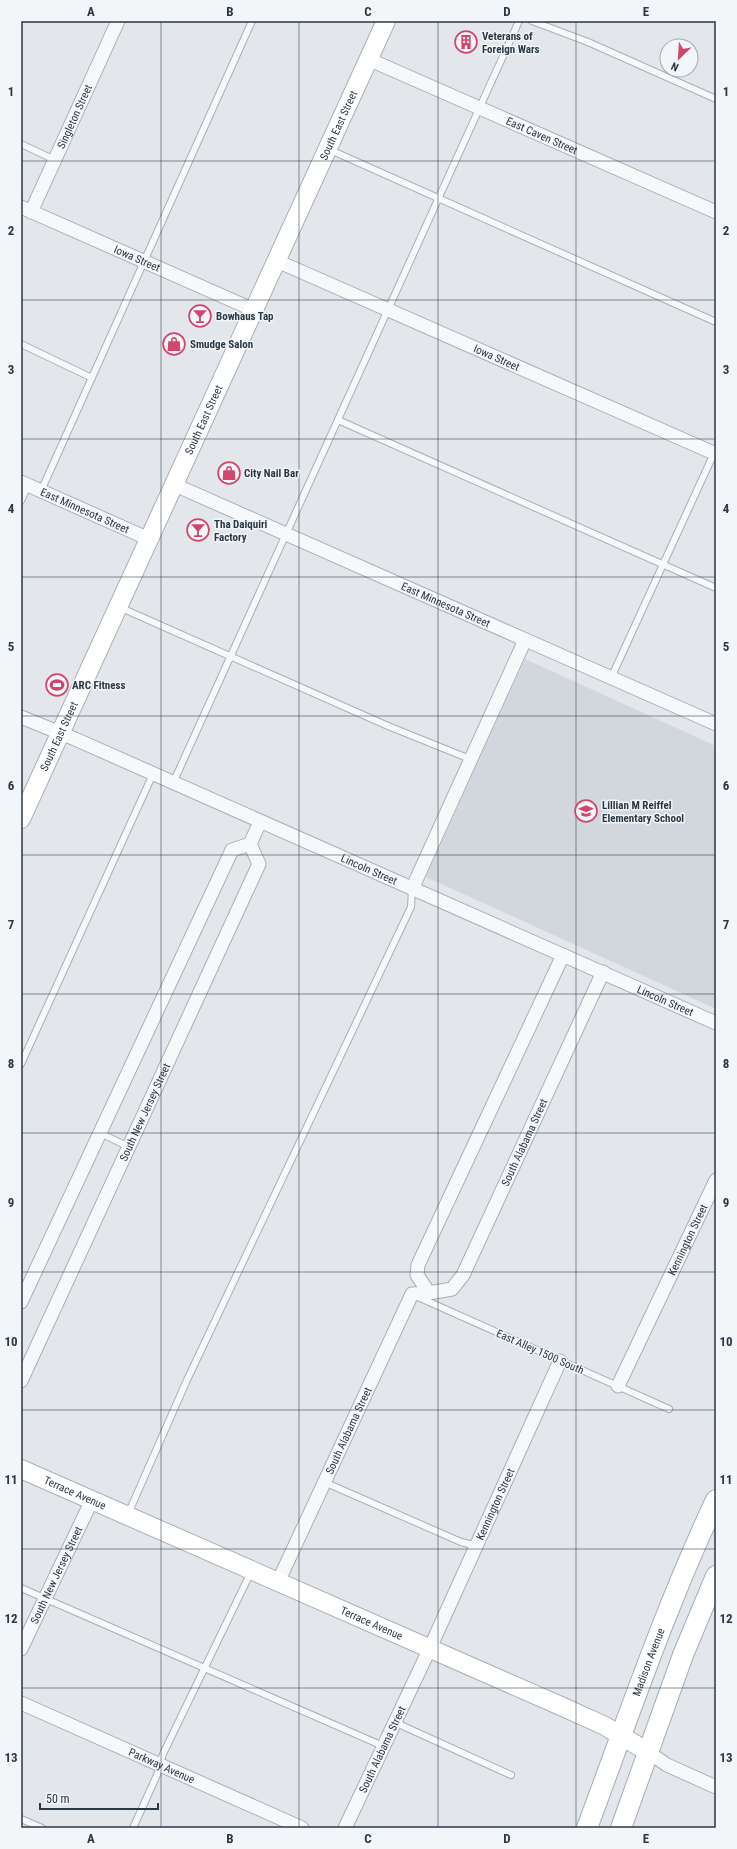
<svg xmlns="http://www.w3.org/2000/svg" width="737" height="1849" font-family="'Roboto Condensed',sans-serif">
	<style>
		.built { fill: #d1d7dd }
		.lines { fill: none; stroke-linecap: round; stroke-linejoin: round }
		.lane-casing { stroke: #a8afb6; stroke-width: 8 }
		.street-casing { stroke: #a8afb6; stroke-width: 15 }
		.secondary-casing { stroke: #a8afb6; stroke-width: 20 }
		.primary-casing { stroke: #a2adb8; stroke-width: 22 }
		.lane { stroke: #f6f8f9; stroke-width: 6 }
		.street { stroke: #f6f8f9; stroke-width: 13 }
		.secondary { stroke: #fff; stroke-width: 18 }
		.primary { stroke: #fff; stroke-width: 20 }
		.grid { fill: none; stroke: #2a3744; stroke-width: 1; stroke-opacity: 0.55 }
		.labels { text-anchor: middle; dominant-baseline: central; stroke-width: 3; stroke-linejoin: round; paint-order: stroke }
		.poi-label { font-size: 11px; font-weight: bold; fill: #2a3744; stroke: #f3f6f9; text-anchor: start }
		.street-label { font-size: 11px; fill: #2a3744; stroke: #f3f6f9 }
		.neatline { fill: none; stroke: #2a3744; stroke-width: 1.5 }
		.grid-label { font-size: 13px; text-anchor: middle; font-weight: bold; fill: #2a3744 }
	</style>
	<rect width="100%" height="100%" fill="#e3e7eb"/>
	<polygon class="built" points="525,659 716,746 716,1009 426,877"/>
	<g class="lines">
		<g class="lane-casing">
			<g id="lane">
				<polyline points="532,21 588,42 716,99"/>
				<polyline points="21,144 55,160"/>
				<polyline points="328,149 716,322"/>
				<polyline points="21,344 92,378"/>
				<polyline points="338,420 716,588"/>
				<polyline points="41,491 252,21"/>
				<polyline points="21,501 28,485"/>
				<polyline points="119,607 388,726 470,759"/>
				<polyline points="611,678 715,451"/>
				<polyline points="173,783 519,21"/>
				<polyline points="21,1064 153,774"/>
				<polyline points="100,1133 129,1147"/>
				<polyline points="418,1297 669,1409"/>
				<polyline points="324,1482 461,1542 477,1546"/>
				<polyline points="128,1514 187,1380 411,907 412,889"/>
				<polyline points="21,1588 383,1746"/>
				<polyline points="394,1722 511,1775"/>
				<polyline points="21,1819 42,1828"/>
				<polyline points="133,1828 157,1775 163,1754 251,1572"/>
			</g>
		</g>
		<g class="street-casing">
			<g id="street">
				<path id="s1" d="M368,59L716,212"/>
				<path id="s2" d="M21,207L254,310"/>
				<path id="s3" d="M31,212L118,21"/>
				<path id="s4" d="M277,261L716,454"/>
				<path id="s5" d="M21,482L149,539"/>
				<path id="s6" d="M175,485L716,724"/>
				<path id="s7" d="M21,717L75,739L716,1023"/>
				<polyline points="412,889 525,640"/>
				<polyline points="429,1293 417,1275 418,1265 563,955"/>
				<polyline points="21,1302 232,850 250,844 260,822"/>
				<path id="s8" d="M21,1381L259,864L250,844"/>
				<path id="s9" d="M618,1386L716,1180"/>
				<path id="s10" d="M278,1582L412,1294L429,1293L452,1289L463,1275L603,972"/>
				<path id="s11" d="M21,1649L92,1500"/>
				<path id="s12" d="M21,1703L302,1828"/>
				<polyline points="648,1752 667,1765 716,1787"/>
				<path id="s13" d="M345,1828L430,1648L560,1361"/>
			</g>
		</g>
		<g class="secondary-casing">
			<g id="secondary">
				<path id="s14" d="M21,819L386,21"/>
				<path id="s15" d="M21,1469L563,1707L605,1726L648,1752"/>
			</g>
		</g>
		<g class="primary-casing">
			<g id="primary">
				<path id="s16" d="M587,1828C628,1718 666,1606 716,1500"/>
				<polyline points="621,1828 683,1655 716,1576"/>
			</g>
		</g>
		<use href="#lane" class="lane"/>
		<use href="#street" class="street"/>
		<use href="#secondary" class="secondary"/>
		<use href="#primary" class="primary"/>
	</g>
	<path class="grid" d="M161,21V1828M299,21V1828M438,21V1828M576,21V1828M21,161H716M21,300H716M21,439H716M21,577H716M21,716H716M21,855H716M21,994H716M21,1133H716M21,1272H716M21,1410H716M21,1549H716M21,1688H716"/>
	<defs>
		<g id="building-ring" transform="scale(1.15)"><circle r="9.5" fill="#f3f6f9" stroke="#d1476c" stroke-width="1.5"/><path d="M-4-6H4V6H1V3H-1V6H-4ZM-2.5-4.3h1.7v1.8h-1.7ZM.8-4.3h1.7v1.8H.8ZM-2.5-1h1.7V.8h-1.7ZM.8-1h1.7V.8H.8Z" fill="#d1476c"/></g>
		<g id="bar-ring" transform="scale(1.15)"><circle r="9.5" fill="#f3f6f9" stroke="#d1476c" stroke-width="1.5"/><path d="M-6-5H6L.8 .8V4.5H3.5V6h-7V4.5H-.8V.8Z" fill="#d1476c"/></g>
		<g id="shop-ring" transform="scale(1.15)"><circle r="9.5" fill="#f3f6f9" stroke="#d1476c" stroke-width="1.5"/><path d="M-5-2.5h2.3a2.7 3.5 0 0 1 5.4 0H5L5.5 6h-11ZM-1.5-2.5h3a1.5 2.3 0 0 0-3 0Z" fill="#d1476c"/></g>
		<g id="stadium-ring" transform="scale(1.15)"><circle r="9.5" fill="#f3f6f9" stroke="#d1476c" stroke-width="1.5"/><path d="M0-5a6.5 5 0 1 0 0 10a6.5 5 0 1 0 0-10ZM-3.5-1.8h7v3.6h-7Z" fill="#d1476c"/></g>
		<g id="school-ring" transform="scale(1.15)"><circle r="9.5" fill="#f3f6f9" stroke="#d1476c" stroke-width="1.5"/><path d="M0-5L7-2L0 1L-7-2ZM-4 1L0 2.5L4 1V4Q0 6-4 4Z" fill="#d1476c"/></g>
	</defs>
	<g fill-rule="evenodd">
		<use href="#building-ring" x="466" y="42"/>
		<use href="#bar-ring" x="200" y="316"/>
		<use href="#shop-ring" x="174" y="344"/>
		<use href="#shop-ring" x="229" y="473"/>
		<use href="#bar-ring" x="198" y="530"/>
		<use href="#stadium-ring" x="57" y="685"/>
		<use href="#school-ring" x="586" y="811"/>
	</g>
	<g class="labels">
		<g class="poi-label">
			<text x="482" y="36">Veterans of<tspan x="482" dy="13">Foreign Wars</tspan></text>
			<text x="216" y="316">Bowhaus Tap</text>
			<text x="190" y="344">Smudge Salon</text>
			<text x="244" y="473">City Nail Bar</text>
			<text x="214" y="524">Tha Daiquiri<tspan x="214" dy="13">Factory</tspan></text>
			<text x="72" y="685">ARC Fitness</text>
			<text x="602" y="805">Lillian M Reiffel<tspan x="602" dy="13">Elementary School</tspan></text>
		</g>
		<g class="street-label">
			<text stroke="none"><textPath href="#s3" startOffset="105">Singleton Street</textPath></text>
			<text stroke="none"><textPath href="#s14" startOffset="763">South East Street</textPath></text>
			<text stroke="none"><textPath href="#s1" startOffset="190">East Caven Street</textPath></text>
			<text stroke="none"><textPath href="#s2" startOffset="127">Iowa Street</textPath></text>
			<text stroke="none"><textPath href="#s4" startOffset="240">Iowa Street</textPath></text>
			<text stroke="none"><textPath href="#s14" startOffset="439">South East Street</textPath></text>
			<text stroke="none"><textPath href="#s5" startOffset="70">East Minnesota Street</textPath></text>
			<text stroke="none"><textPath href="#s6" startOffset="296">East Minnesota Street</textPath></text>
			<text stroke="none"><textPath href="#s14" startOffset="91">South East Street</textPath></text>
			<text stroke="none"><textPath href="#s7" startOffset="380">Lincoln Street</textPath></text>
			<text stroke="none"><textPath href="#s7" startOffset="704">Lincoln Street</textPath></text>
			<text stroke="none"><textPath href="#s8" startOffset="296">South New Jersey Street</textPath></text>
			<text stroke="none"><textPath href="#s10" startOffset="522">South Alabama Street</textPath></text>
			<text stroke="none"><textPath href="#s9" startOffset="162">Kennington Street</textPath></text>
			<text transform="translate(540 1352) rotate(24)">East Alley 1500 South</text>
			<text stroke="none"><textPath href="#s10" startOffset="167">South Alabama Street</textPath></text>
			<text stroke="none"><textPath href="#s15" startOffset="59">Terrace Avenue</textPath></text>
			<text stroke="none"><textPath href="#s13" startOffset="357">Kennington Street</textPath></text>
			<text stroke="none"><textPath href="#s11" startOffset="82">South New Jersey Street</textPath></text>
			<text stroke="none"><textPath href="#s15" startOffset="383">Terrace Avenue</textPath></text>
			<text stroke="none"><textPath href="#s16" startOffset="177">Madison Avenue</textPath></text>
			<text stroke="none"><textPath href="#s13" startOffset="87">South Alabama Street</textPath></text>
			<text stroke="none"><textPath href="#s12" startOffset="154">Parkway Avenue</textPath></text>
		</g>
	</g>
	<rect width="737" height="1849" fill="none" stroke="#f3f6f9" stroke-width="44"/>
	<g transform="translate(679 58) rotate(205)"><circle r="19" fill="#f3f6f9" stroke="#a3aab1"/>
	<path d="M0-3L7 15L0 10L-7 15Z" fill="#d1476c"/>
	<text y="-6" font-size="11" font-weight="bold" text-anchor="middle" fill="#2a3744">N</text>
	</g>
	<path d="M40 1803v6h118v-6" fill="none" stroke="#2a3744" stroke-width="2"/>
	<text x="46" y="1803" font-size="12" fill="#2a3744" stroke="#f3f6f9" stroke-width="3" paint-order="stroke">50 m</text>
	<rect x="22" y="22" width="693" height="1805" class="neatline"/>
	<g class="grid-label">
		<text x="91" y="16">A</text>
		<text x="230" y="16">B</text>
		<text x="368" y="16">C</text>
		<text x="507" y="16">D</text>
		<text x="646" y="16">E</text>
		<text x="11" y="96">1</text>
		<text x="726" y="96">1</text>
		<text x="11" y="235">2</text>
		<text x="726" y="235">2</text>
		<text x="11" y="374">3</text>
		<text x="726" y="374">3</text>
		<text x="11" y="513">4</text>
		<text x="726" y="513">4</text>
		<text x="11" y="651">5</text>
		<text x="726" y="651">5</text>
		<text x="11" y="790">6</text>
		<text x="726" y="790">6</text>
		<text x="11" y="929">7</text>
		<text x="726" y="929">7</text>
		<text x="11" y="1068">8</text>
		<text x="726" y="1068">8</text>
		<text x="11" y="1207">9</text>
		<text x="726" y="1207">9</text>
		<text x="11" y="1346">10</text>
		<text x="726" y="1346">10</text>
		<text x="11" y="1484">11</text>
		<text x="726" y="1484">11</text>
		<text x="11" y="1623">12</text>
		<text x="726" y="1623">12</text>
		<text x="11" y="1762">13</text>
		<text x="726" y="1762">13</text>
		<text x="91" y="1843">A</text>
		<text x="230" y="1843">B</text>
		<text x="368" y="1843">C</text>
		<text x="507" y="1843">D</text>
		<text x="646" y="1843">E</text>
	</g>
</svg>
